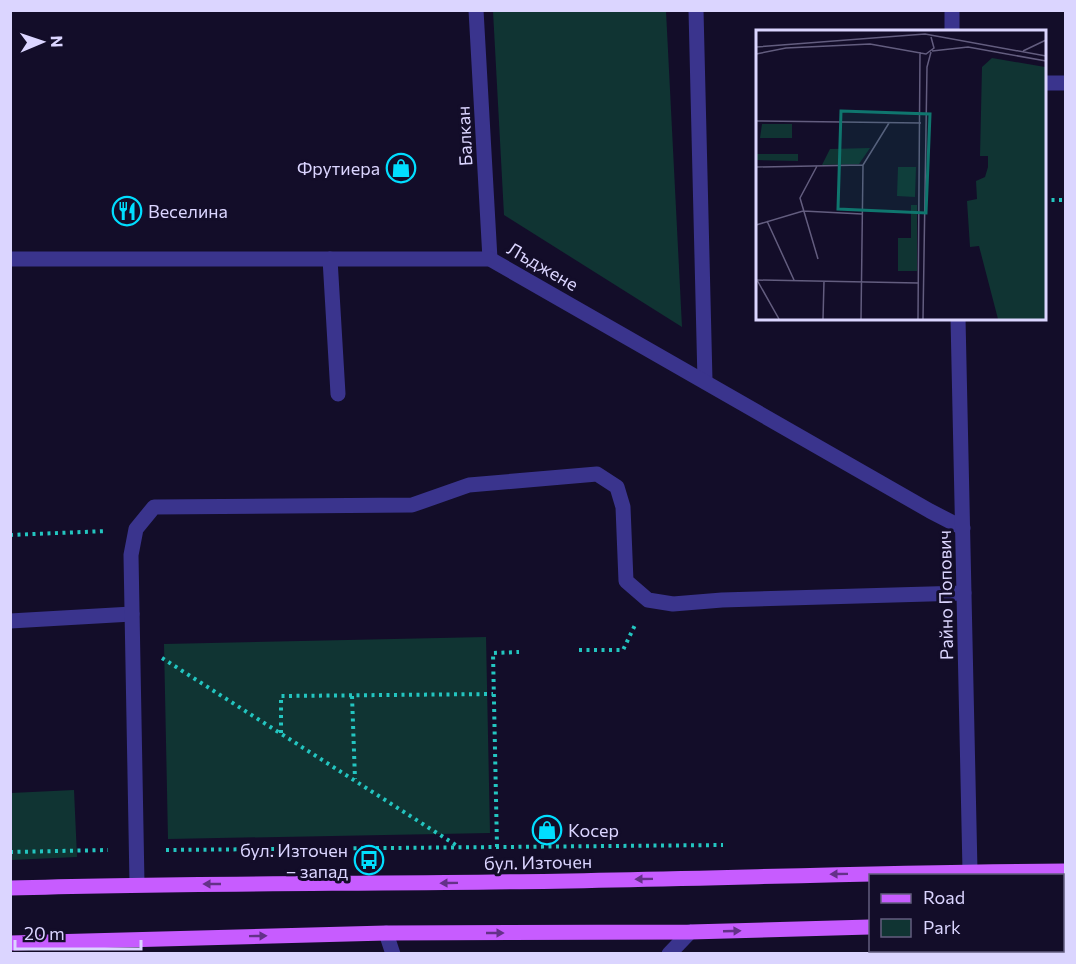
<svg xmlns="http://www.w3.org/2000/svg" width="1076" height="964" font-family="Commissioner,sans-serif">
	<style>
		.green { fill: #103433 }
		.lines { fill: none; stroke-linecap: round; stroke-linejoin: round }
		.path { stroke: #23c5c0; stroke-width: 4; stroke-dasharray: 3 4.5; stroke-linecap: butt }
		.service { stroke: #3a348d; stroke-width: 15 }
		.minor { stroke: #3a348d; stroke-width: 15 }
		.primary { stroke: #c75cff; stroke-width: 15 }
		.oneway { fill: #643189 }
		.labels { text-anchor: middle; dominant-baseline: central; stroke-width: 6; stroke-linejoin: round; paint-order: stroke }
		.street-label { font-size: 18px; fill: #dbd5ff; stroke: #130d29 }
		.poi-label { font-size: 18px; fill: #dbd5ff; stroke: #130d29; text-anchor: end }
		.inset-road { fill: none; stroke: #635d7f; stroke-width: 1.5 }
		.view { fill: #0f766e; fill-opacity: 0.15; stroke: #0f766e; stroke-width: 3 }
		.inset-edge { fill: none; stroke: #dbd5ff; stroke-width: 3 }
	</style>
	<rect width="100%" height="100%" fill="#130d29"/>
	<g class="green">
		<polygon points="493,11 666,11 682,327 504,215"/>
		<polygon points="486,637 490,833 168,839 164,644"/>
		<polygon points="74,790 77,857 11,860 11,793"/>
	</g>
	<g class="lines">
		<g class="path">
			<polyline points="1044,200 1066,200"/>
			<polyline points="10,535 106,531"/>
			<polyline points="579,650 623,650 635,625"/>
			<polyline points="162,658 459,847"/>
			<polyline points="352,696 355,779"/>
			<polyline points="281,733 281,696 493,694"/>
			<polyline points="497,847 493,653 519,652"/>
			<polyline points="166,850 723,845"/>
			<polyline points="10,852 108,850"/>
		</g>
		<g class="service">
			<polyline points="696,10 705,381"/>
			<polyline points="1044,83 1066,83"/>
			<polyline points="330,259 338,394"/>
			<polyline points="10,621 132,614"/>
			<polyline points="137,884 131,555 136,529 154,507 412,505 469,485 597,474 617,487 623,507 626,581 648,600 673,604 722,600 964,593"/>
			<polyline points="386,933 393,954"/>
			<polyline points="978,950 978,954"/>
			<polyline points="669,954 690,932"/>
		</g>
		<g class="minor">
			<polyline points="476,10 490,259"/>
			<polyline points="952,10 952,32"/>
			<polyline points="10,259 490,259 930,511 963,528"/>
			<polyline points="958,318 970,871"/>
		</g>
		<g class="primary">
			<path d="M10,888C171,883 332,884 493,882C684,880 875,872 1066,871"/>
			<polyline points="1062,923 1066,923"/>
			<polyline points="10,943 386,933 690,932 870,927"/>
		</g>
	</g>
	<defs><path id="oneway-solid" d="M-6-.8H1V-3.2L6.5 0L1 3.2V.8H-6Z" transform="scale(1.5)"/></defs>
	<g class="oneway">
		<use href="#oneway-solid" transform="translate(839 874) rotate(179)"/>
		<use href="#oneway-solid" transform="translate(644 879) rotate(179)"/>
		<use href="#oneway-solid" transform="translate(449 883) rotate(179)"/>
		<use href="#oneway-solid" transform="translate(212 884) rotate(180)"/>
		<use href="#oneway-solid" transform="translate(732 931) rotate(-2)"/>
		<use href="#oneway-solid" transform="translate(495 933)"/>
		<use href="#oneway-solid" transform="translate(258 936) rotate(-1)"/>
	</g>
	<defs>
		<g id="shop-ring" transform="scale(1.5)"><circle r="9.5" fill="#130d29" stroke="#01deff" stroke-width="1.5"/><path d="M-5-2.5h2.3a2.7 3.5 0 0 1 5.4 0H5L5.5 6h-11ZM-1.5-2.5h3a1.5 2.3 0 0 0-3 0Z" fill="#01deff"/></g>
		<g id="restaurant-ring" transform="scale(1.5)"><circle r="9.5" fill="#130d29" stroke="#01deff" stroke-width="1.5"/><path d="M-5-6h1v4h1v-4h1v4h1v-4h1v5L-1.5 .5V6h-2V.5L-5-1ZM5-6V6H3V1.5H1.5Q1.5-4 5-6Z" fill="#01deff"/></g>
		<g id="bus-ring" transform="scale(1.5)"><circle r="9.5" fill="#130d29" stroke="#01deff" stroke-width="1.5"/><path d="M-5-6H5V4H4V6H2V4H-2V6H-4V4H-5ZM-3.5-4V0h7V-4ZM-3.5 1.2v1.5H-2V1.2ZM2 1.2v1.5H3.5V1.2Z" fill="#01deff"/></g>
	</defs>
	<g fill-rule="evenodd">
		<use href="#shop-ring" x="401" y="168"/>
		<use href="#restaurant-ring" x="127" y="211"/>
		<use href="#shop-ring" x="547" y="830"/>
		<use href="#bus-ring" x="369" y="860"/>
	</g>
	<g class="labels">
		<g class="street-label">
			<text transform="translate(464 136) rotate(-93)">Балкан</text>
			<text transform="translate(543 266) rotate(30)">Лъджене</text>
			<text transform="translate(945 595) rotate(-91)">Райно Попович</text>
			<text transform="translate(538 862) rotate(-1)">бул. Източен</text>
		</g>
		<g class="poi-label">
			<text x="380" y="168">Фрутиера</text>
			<text x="148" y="211" text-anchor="start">Веселина</text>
			<text x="568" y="830" text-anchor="start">Косер</text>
			<text x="348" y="850">бул. Източен<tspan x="348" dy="21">– запад</tspan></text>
		</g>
	</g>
	<g transform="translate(756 30)">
		<rect width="290" height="290" fill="#130d29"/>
		<path d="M236,28L289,37V289H242L223,216L214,217L211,171L221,169L220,151L229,147L232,137V126H224L226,37ZM6,94H36V108H4ZM114,118L103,134L66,135L74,119ZM0,124H42V131L0,130ZM142,137H160L159,167L141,166ZM155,175H161V241H142V208H155Z" fill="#103433"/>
		<path class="inset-road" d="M0,17L169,4L290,26M176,21L212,17L290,31M267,21L290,10M0,24L30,18L114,14L170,24L178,18L175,7M0,91L165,93M61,136L44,168L62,229M0,137L107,135M11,191L38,250M0,195L47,181L106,184M0,250L162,253M1,250L23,289M67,289L68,251M105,289L107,135L133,93M162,289L164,22M167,289L171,37L175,22"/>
		<path class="view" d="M85,81L174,84L170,183L82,179Z"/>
		<rect width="290" height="290" class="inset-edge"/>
	</g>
	<rect width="1076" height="964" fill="none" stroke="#dbd5ff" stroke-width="24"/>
	<rect x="869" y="874" width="195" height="78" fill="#130d29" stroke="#635d7f" stroke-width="1.5"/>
	<rect x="881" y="894" width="30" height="9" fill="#c75cff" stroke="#635d7f" stroke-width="1.5"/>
	<text x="923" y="904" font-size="18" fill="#dbd5ff">Road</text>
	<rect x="881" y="919" width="30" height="18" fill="#103433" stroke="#635d7f" stroke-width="1.5"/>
	<text x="923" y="934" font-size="18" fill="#dbd5ff">Park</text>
	<g transform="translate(42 42) rotate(88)" stroke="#130d29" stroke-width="4.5" paint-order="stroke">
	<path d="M0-4.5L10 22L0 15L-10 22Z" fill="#dbd5ff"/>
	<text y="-9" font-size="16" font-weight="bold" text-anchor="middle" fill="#dbd5ff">N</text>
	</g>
	<path d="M15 940v9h126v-9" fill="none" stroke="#dbd5ff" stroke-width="3"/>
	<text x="24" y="940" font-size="18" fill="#dbd5ff" stroke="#130d29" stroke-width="4.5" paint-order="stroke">20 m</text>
</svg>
